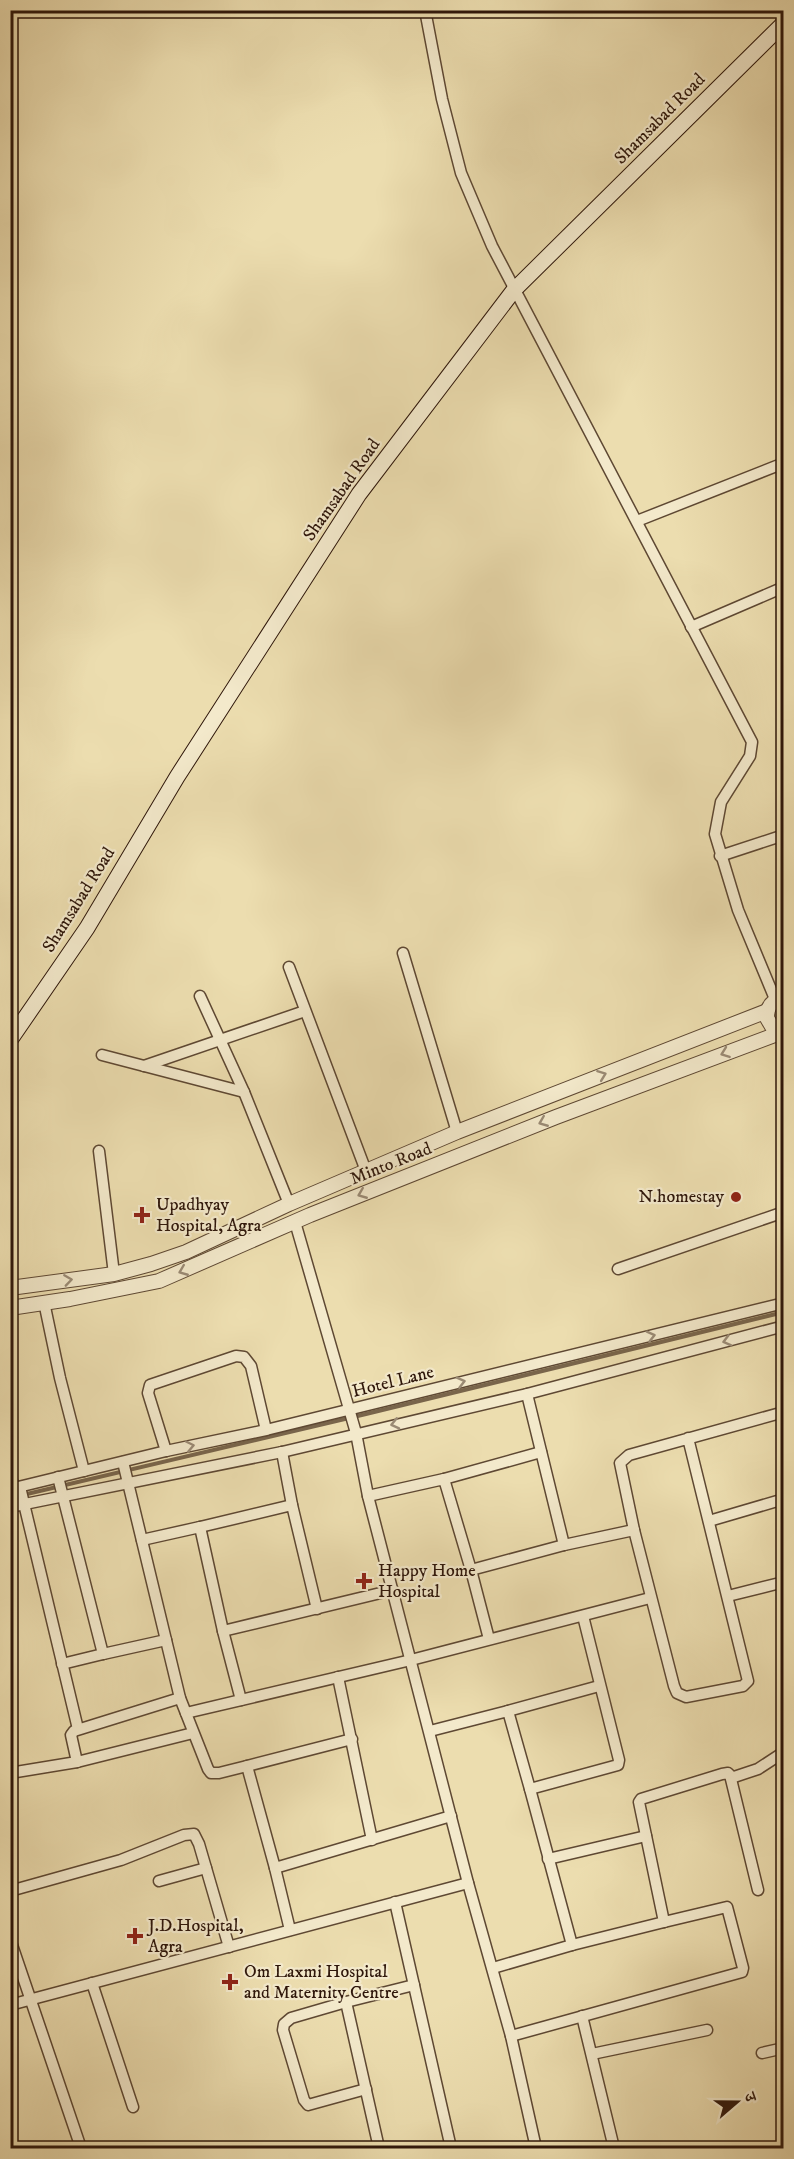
<svg xmlns="http://www.w3.org/2000/svg" width="794" height="2159" font-family="'IM FELL DW Pica','Noto Serif Devanagari',serif">
	<style>
		.lines { fill: none; stroke-linecap: round; stroke-linejoin: round }
		.stream { stroke: #79654b; stroke-width: 4 }
		.minor-casing { stroke: #5e4833; stroke-width: 13 }
		.tertiary-casing { stroke: #5e4833; stroke-width: 16 }
		.secondary-casing { stroke: #2e160a; stroke-width: 17 }
		.minor { stroke: #f3e9cb; stroke-width: 10 }
		.tertiary { stroke: #f3e9cb; stroke-width: 14 }
		.secondary { stroke: #f3e9cb; stroke-width: 15 }
		.oneway { stroke: #9a8a74 }
		.poi-dot { fill: #8f2418; stroke: #f3e9cb; stroke-width: 2 }
		.labels { text-anchor: middle; dominant-baseline: central; stroke-width: 4.5; stroke-linejoin: round; paint-order: stroke }
		.street-label { font-size: 18px; fill: #2e160a; stroke: #f3e9cb }
		.poi-label { font-size: 18px; fill: #2e160a; stroke: #f3e9cb; text-anchor: start }
	</style>
	<rect width="100%" height="100%" fill="#ecddaf"/>
	<filter id="stains"><feTurbulence type="fractalNoise" baseFrequency=".00333" numOctaves="4"/><feColorMatrix values="0 0 0 0 .2 0 0 0 0 .09 0 0 0 0 .02 0 0 0 .5 -.17"/></filter>
	<radialGradient id="worn" r=".72"><stop offset=".6" stop-color="#630" stop-opacity="0"/><stop offset="1" stop-color="#630" stop-opacity=".3"/></radialGradient>
	<g class="lines">
		<polyline class="stream" points="10,1498 366,1414 784,1312"/>
		<g class="minor-casing">
			<g id="minor">
				<polyline points="425,10 442,99 461,173 492,246 752,742 750,756 721,802 715,834 738,910 775,999"/>
				<polyline points="637,521 784,463"/>
				<polyline points="691,627 784,587"/>
				<polyline points="720,856 784,835"/>
				<polyline points="403,953 457,1132"/>
				<polyline points="289,967 366,1171"/>
				<polyline points="200,996 244,1092 289,1204"/>
				<polyline points="102,1055 244,1092"/>
				<polyline points="144,1066 305,1011"/>
				<polyline points="99,1151 114,1274"/>
				<polyline points="295,1222 356,1433 368,1496 468,1883 511,2036 536,2148"/>
				<polyline points="618,1269 784,1212"/>
				<polyline points="44,1302 60,1378 84,1471"/>
				<polyline points="527,1394 564,1545"/>
				<polyline points="688,1438 748,1681 743,1686 686,1697 677,1693 674,1686 634,1530 620,1463 629,1455 784,1412"/>
				<polyline points="166,1451 148,1393 150,1385 236,1356 244,1357 251,1366 266,1430"/>
				<polyline points="282,1452 292,1505"/>
				<polyline points="123,1462 180,1698 208,1769 211,1773 219,1773 247,1766"/>
				<polyline points="10,1474 14,1488"/>
				<polyline points="58,1477 103,1654 166,1640"/>
				<polyline points="444,1479 541,1452"/>
				<polyline points="20,1487 78,1729"/>
				<polyline points="10,1489 166,1451 266,1430 784,1303"/>
				<polyline points="368,1496 444,1479 471,1570 489,1639"/>
				<polyline points="10,1507 282,1452 527,1394 784,1326"/>
				<polyline points="709,1521 784,1499"/>
				<polyline points="200,1527 292,1505 317,1609"/>
				<polyline points="142,1540 200,1527 223,1631"/>
				<polyline points="471,1570 564,1545 634,1530"/>
				<polyline points="728,1596 784,1582"/>
				<polyline points="62,1664 103,1654"/>
				<polyline points="338,1677 372,1840"/>
				<polyline points="241,1700 223,1631 393,1590"/>
				<polyline points="508,1711 599,1686"/>
				<polyline points="186,1713 411,1660 650,1598"/>
				<polyline points="430,1731 508,1711 530,1789 618,1765 619,1760 583,1616"/>
				<polyline points="352,1739 247,1766 275,1868 451,1816"/>
				<polyline points="77,1762 71,1735 74,1731 180,1698"/>
				<polyline points="10,1773 77,1762 193,1733"/>
				<polyline points="731,1778 758,1769 784,1752"/>
				<polyline points="530,1789 572,1945"/>
				<polyline points="548,1859 646,1836"/>
				<polyline points="275,1868 290,1930"/>
				<polyline points="159,1881 206,1868"/>
				<polyline points="10,1891 121,1860 184,1835 194,1834 199,1844 229,1947"/>
				<polyline points="395,1902 451,2148"/>
				<polyline points="10,1939 81,2148"/>
				<polyline points="493,1968 572,1945 664,1922 639,1802 641,1799 722,1774 728,1773 730,1775 758,1890"/>
				<polyline points="92,1983 133,2107"/>
				<polyline points="346,2002 379,2148"/>
				<polyline points="10,2005 468,1883"/>
				<polyline points="582,2016 614,2148"/>
				<polyline points="511,2036 742,1972 743,1968 727,1907 664,1922"/>
				<polyline points="762,2053 784,2048"/>
				<polyline points="592,2054 707,2030"/>
				<polyline points="366,2089 308,2105 304,2100 283,2030 284,2024 291,2018 346,2002 414,1985"/>
			</g>
		</g>
		<g class="tertiary-casing">
			<g id="tertiary">
				<path d="M784,997C772,1000 767,1006 767,1018L774,1030L784,1033"/>
				<polyline points="10,1288 114,1274 151,1264 186,1252 289,1204 457,1132 767,1011"/>
				<polyline points="10,1308 70,1299 159,1281 310,1215 556,1117 780,1033"/>
			</g>
		</g>
		<g class="secondary-casing">
			<polyline id="secondary" points="10,1040 87,928 177,777 359,494 514,290 784,23"/>
		</g>
		<use href="#minor" class="minor"/>
		<use href="#tertiary" class="tertiary"/>
		<use href="#secondary" class="secondary"/>
	</g>
	<defs><path id="oneway-chevron" d="M-2-3.5L2.5 0L-2 3.5" fill="none" stroke-width="1.6" stroke-linecap="round" stroke-linejoin="round" transform="scale(1.5)"/></defs>
	<g class="oneway">
		<use href="#oneway-chevron" transform="translate(725 1053) rotate(160)"/>
		<use href="#oneway-chevron" transform="translate(602 1075) rotate(-21)"/>
		<use href="#oneway-chevron" transform="translate(543 1122) rotate(158)"/>
		<use href="#oneway-chevron" transform="translate(362 1194) rotate(158)"/>
		<use href="#oneway-chevron" transform="translate(183 1271) rotate(158)"/>
		<use href="#oneway-chevron" transform="translate(68 1280) rotate(-8)"/>
		<use href="#oneway-chevron" transform="translate(651 1336) rotate(-14)"/>
		<use href="#oneway-chevron" transform="translate(727 1341) rotate(165)"/>
		<use href="#oneway-chevron" transform="translate(461 1382) rotate(-14)"/>
		<use href="#oneway-chevron" transform="translate(395 1424) rotate(167)"/>
		<use href="#oneway-chevron" transform="translate(190 1446) rotate(-12)"/>
	</g>
	<g class="poi-dot">
		<circle cx="736" cy="1197" r="6"/>
		<path d="M139 1206h6v6h6v6h-6v6h-6v-6h-6v-6h6z"/>
		<path d="M361 1572h6v6h6v6h-6v6h-6v-6h-6v-6h6z"/>
		<path d="M132 1927h6v6h6v6h-6v6h-6v-6h-6v-6h6z"/>
		<path d="M227 1973h6v6h6v6h-6v6h-6v-6h-6v-6h6z"/>
	</g>
	<g class="labels">
		<g class="street-label">
			<text transform="translate(660 119) rotate(-45)">Shamsabad Road</text>
			<text transform="translate(342 490) rotate(-55)">Shamsabad Road</text>
			<text transform="translate(79 900) rotate(-58)">Shamsabad Road</text>
			<text transform="translate(391 1164) rotate(-22)">Minto Road</text>
			<text transform="translate(393 1382) rotate(-14)">Hotel Lane</text>
		</g>
		<g class="poi-label">
			<text x="724" y="1197" text-anchor="end">N.homestay</text>
			<text x="156" y="1205">Upadhyay<tspan x="156" dy="21">Hospital, Agra</tspan></text>
			<text x="378" y="1571">Happy Home<tspan x="378" dy="21">Hospital</tspan></text>
			<text x="148" y="1926">J.D.Hospital,<tspan x="148" dy="21">Agra</tspan></text>
			<text x="244" y="1972">Om Laxmi Hospital<tspan x="244" dy="21">and Maternity Centre</tspan></text>
		</g>
	</g>
	<rect width="794" height="2159" fill="none" stroke="#ecddaf" stroke-width="36"/>
	<rect x="12" y="12" width="770" height="2135" fill="none" stroke="#2e160a" stroke-width="3"/>
	<rect x="18" y="18" width="758" height="2123" fill="none" stroke="#2e160a" stroke-width="1.5"/>
	<g transform="translate(737 2102) rotate(70)" stroke="#f3e9cb" stroke-width="4.5" paint-order="stroke">
	<path d="M0-4.5L10 22L0 15L-10 22Z" fill="#2e160a"/>
	<text y="-9" font-size="16" font-weight="bold" text-anchor="middle" fill="#2e160a">उ</text>
	</g>
	<rect width="100%" height="100%" filter="url(#stains)"/>
	<rect width="100%" height="100%" fill="url(#worn)"/>
</svg>
